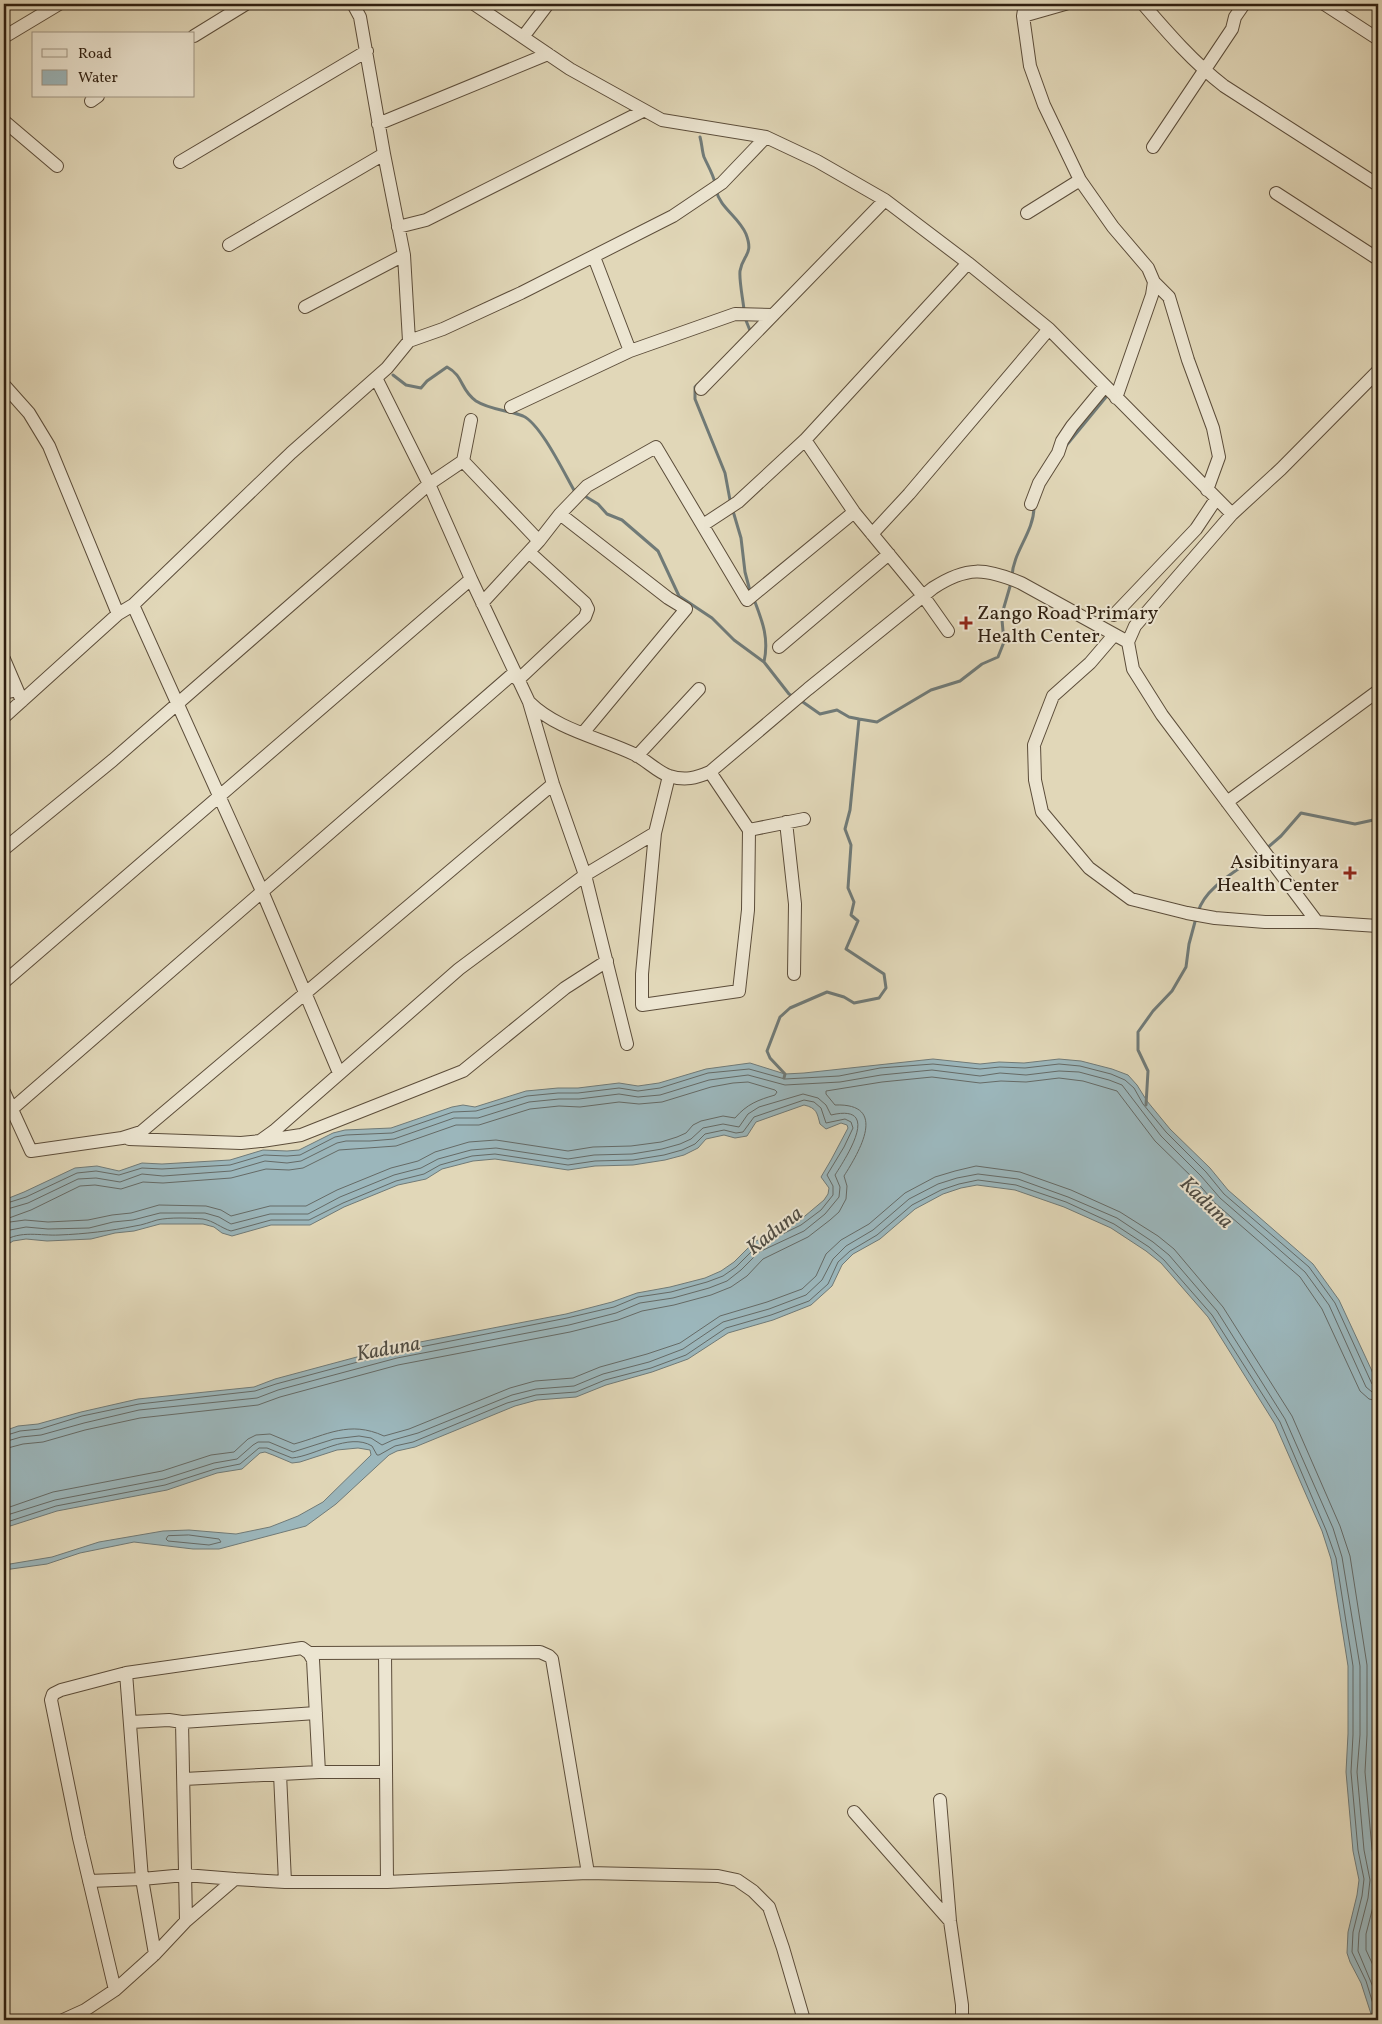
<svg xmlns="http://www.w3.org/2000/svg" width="1382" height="2024" font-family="Vollkorn,serif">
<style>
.water{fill:#9bb6bb;stroke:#707a77}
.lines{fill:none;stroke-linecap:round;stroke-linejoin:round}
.shore{stroke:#656a66;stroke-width:1}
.stream{stroke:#707a77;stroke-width:3}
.minor-casing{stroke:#5c4d3a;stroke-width:14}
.minor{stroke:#ece5d1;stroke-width:12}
.poi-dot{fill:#8f2418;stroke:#ece5d1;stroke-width:2}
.labels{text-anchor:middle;stroke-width:4;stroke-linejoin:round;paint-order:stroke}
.poi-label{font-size:20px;fill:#2f1f10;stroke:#ece5d1;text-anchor:start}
.water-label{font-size:21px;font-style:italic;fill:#4f4c43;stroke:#ece5d1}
</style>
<rect width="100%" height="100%" fill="#e1d7b8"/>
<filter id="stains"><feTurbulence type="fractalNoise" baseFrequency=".004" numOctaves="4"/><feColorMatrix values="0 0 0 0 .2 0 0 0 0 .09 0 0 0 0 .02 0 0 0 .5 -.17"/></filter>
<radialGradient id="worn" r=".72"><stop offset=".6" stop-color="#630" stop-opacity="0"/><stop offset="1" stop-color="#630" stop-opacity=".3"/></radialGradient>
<path class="water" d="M933,1059L980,1064L999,1062L1024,1063L1059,1059L1081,1061L1112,1069L1128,1075L1137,1085L1147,1101L1170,1129L1210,1168L1228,1190L1313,1264L1339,1300L1372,1371L1378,1389V2020H1373L1361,1983L1350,1962L1347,1953L1348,1932L1357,1895L1359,1880L1353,1851L1346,1772L1348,1734V1666L1331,1559L1322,1531L1275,1424L1208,1317L1161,1263L1146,1251L1111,1228L1064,1207L1015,1190L977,1185L961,1188L943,1194L915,1209L880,1239L853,1254L842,1265L832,1286L811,1305L773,1320L728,1333L688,1359L652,1372L606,1385L576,1397L537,1400L515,1406L415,1447L397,1451L389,1455L336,1504L306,1526L219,1549H193L134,1542L80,1553L47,1564L4,1570V1565L52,1557L99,1542L163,1531L189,1530L236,1534L270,1527L298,1516L323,1502L371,1455L370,1450L358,1448L337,1450L300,1462L292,1463L273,1455L265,1452L260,1453L242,1469L217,1473L167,1490L57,1511L4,1528V1431L18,1426L38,1424L81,1412L138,1399L254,1387L275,1379L394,1347L566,1314L612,1302L637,1293L670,1287L705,1278L721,1271L734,1262L754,1242L799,1221L824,1200L828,1194L829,1188L821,1177L831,1160L848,1128L847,1125L841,1123L826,1129L820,1124C817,1113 817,1108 804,1105L756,1122L747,1136L735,1138L724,1135L706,1139L698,1148L684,1155L665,1160L633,1165L595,1166L568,1170L495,1159L473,1161L442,1169L426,1179L398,1185L344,1207L310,1225H271L232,1236L222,1233L214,1227L203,1224H160L134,1231L115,1233L91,1239L47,1241L26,1239L13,1241L4,1247V1200L24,1192L75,1168L97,1166L119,1171L142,1163L162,1164L230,1160L263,1150L287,1151L299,1150L333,1133L345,1130L391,1128L452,1107L463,1105L475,1107L526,1091L558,1088H578L619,1083L638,1086L659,1083L706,1069L750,1063L785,1074L804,1073Z"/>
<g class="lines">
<path class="shore" d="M4,1204L26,1197L77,1173L96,1171L119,1175L142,1168L162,1169L230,1165L264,1155L287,1156L300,1155L335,1137L346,1135L392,1133L453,1112L476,1111L527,1096L558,1093H578L619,1088L638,1091L660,1088L708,1073L749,1069L785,1079L839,1076L880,1068L933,1064L980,1069L1000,1067L1025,1068L1059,1064L1080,1066L1111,1074L1125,1080L1134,1088L1143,1104L1166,1132L1206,1172L1224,1194L1309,1267L1335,1303L1372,1384L1378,1387
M4,1210L28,1203L78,1179L96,1178L120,1182L142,1174L163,1176L231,1171L265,1161L287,1163L301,1161L337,1143L346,1141H370L394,1139L454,1118H478L529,1102L559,1099H579L619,1094L638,1097L660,1095L709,1080L748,1075L785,1085L840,1082L881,1075L932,1070L980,1076L1000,1073L1026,1075L1059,1071L1079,1072L1109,1080L1122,1085L1161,1136L1201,1176L1220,1198L1305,1272L1329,1305L1366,1387L1372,1392L1378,1393
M4,1218H9L31,1210L80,1186L95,1185L121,1189L143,1182L163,1183L231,1178L266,1169L289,1170L303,1168L339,1150L396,1146L456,1125H479L530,1109L559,1106L580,1107L619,1102L639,1104L662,1102L711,1087L733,1083L748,1082L775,1090L777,1092L775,1095C758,1100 747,1104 735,1118L723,1116L701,1121L693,1125L686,1133L677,1137L661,1142L631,1146L593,1147L568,1151L496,1140L469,1142L435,1152L418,1161L391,1168L337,1190L306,1206H270L231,1216L221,1210L206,1206L159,1205L131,1213L112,1215L88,1220L48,1222L25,1220L10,1222L4,1224
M4,1233L10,1230L26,1227L48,1229L89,1228L113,1222L133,1220L160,1213H205L219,1217L231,1224L270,1214H308L340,1197L394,1175L421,1168L438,1159L471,1150L496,1148L568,1159L594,1155L632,1154L662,1149L680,1144L691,1139L703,1128L723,1124L739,1127L748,1114L759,1107L803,1094L818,1098L826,1105L831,1115C882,1103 847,1156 835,1175L840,1187L839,1197L825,1214L804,1231L759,1252L741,1270L727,1281L709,1288L673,1298L640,1303L616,1313L569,1325L397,1358L278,1390L257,1398L139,1410L84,1423L41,1435L21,1437L4,1442
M4,1241C20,1230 41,1236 59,1235C85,1234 110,1231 135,1226C143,1225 150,1222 157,1220C170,1217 190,1218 203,1219C214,1221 221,1228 231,1231L271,1220H309L343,1203L396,1181L424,1174L440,1165L472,1156L495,1154L568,1165L595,1161L633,1160L664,1155L682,1150L695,1144L705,1134L724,1130L736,1133L743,1132L754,1117L804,1100L814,1102L821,1108L826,1123L845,1119L851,1122L853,1128L844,1147L827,1175L833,1186V1195L821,1210L801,1225L756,1247L736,1267L723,1276L707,1282L671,1292L638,1297L614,1307L567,1318L395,1352L276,1384L255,1391L139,1404L82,1416L40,1429L20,1431L4,1436
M4,1449L23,1444L43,1442L85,1430L140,1418L258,1405L280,1397L398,1365L570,1332L618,1320L642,1311L674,1305L711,1295L731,1287L747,1276L763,1259L808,1237L830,1220L839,1212L846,1199L847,1186L844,1176C859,1152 889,1103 835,1105L826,1094V1091L882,1082L932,1077L980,1083L1001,1081L1026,1082L1059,1078L1083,1081L1117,1091L1155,1141L1196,1181L1215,1203L1300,1277L1322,1309L1360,1391L1369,1399L1378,1401
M4,1509L53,1492L162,1471L211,1455L234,1452L248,1439L256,1435L270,1434L294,1444C327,1435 349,1420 384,1436L409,1429L510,1388L535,1381L573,1378L600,1367L647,1354L680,1343L720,1316L767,1302L802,1289L816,1276L826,1254L841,1240L869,1224L905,1193L935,1177L955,1171L976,1166L1020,1172L1071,1190L1120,1212L1158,1236L1174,1249L1223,1307L1292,1416L1340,1526L1350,1556L1367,1665V1735L1365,1772L1372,1849L1377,1881L1375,1899L1366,1934V1950L1378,1976
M4,1516L55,1500L164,1479L214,1463L237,1459L253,1445L258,1442H269L293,1452L334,1439L359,1436L371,1438L382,1445L393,1440L418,1433L512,1395L536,1389L574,1386L603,1374L649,1362L683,1349L723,1322L769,1309L806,1295L822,1280L833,1259L846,1246L873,1230L909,1199L938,1184L957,1178L978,1174L1018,1179L1068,1197L1117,1218L1153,1242L1169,1255L1217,1311L1285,1419L1333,1528L1342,1557L1360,1666V1735L1357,1772L1364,1850L1370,1880L1368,1898L1359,1933L1358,1951L1378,1999
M4,1523L56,1506L165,1485L215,1469L240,1464L259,1448H267L292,1458C315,1456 349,1432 372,1446L377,1455H379L395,1446L413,1442L507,1403L536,1395L576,1392L605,1380L651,1368L686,1355L726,1328L771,1315L809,1301L828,1284L838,1262L850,1251L877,1235L912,1205L941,1190L959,1184L978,1180L1016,1185L1066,1202L1114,1224L1149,1247L1164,1260L1212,1315L1280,1422L1326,1530L1336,1558L1353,1666V1735L1351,1772L1358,1850L1364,1879L1362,1896L1353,1932L1352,1952L1366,1981L1378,2020
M189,1535L219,1539L221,1542L209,1545L168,1541L166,1539L168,1536Z"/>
<path class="stream" d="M700,137C702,144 702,151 704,157C708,166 713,174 715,183
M716,190C720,208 739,217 746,234C754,255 743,254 740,271C739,281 743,299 744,310
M745,318L751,333
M393,375L406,385L421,388L427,381L447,367C464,376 460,390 476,401C490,410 508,410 523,416C541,424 565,475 575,492
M697,385L695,387V399L725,473L730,500
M1065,447L1106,397
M583,495L598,504L607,514L622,520L658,551L679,596L712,618L734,640L764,662L789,694L794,697
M733,511L741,538L745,572L750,591
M1012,576C1013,552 1034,532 1034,507
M755,602C763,623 769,639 764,662
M859,719L877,722L931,690L960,681L982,664L998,657L1004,642L1002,620L1004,607L1011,583
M1266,849L1281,836L1301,813L1355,824L1378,819
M1198,912C1205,886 1241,869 1261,853
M784,1078L785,1074L770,1058L767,1051L780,1017L790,1008L827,992L844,997L854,1003L879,998L886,988L884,974L846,949L858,921L851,915L854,902L848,888L851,845L845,829L850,810L859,719L849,717L837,710L820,714L800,700
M1146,1105L1148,1071L1138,1050V1032L1153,1011L1172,991L1186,967L1189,944L1196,918"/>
<g class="minor-casing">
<path id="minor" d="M353,4L360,17L384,154L404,255L409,341
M474,4L570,69L662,120L766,137L817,161L885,200L968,263L1049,329L1232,514
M1025,4L1023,16L1030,66L1044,105L1080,180L1113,227L1148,268L1154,282L1152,295L1116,398
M1143,4C1168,33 1193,62 1224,86L1378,185
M1324,4L1378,39
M1023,16L1065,4
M194,36L246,4
M4,37L59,4
M523,37L548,4
M91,101L98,96
M4,121L57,166
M378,124L548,54
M1153,147L1232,29L1235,17L1244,4
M180,162L367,51
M1276,193L1378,259
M1027,213L1080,180
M398,227L426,220L643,111
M229,245L384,154
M594,257L630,351
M1154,282L1169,297L1188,360L1213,428L1219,457L1207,490
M305,307L404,255
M376,378L429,484L471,579
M4,385L29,413L49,446L118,614
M701,389L885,200
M511,407L630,351L735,314L773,315
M805,440L854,512L924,597L948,631
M463,461L539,541
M1031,504L1039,483L1058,453L1062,441L1072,426L1105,386
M560,514L668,598L686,609L583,733
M703,525L738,502L805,440L968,263
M872,534L909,494L1049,329
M482,603L539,541L560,514L587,486L656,447L747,600L854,512
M133,605L262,891L339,1073
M1114,615L1196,529L1216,499
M1114,635L1090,663L1053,696L1034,745L1035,780L1042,812L1089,868L1131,899L1187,913L1215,918L1265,922H1317L1378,926
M779,647L889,554
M4,659L22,701
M518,680L585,617L588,609L585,603L530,553
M4,693L17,690
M529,702L553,784L585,875L627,1044
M4,717L118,614L133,605L291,453L387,368L409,341L443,329L521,293L673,216L722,183L766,137
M637,756L699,689
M669,776L655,833L642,974V1005L739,991L748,910L749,830L710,772
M1227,802L1378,691
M786,822L795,904L794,974
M749,830L804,819
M4,849L113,760L429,484L463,461L471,420
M1317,922L1162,715L1133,669L1128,642L1135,626L1232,514L1281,469L1378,371
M4,982L471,579L529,702C557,730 601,738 636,755C647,761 658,772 669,776C685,781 696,778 710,772L808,689L933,588C967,566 985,568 1021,583L1128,642
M4,1092L31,1151L122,1138L141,1132L553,784
M12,1109L515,672
M129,1139L241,1143L260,1141L274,1131L459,969L585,875L655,833
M262,1141L301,1135L463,1071L565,988L607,961
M309,1653L540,1652L549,1656L552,1659L588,1873
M385,1653L387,1882
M126,1673L142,1879L155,1954
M131,1722L169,1720L182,1722L316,1713
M182,1722L186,1921
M280,1774L285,1882
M184,1779L319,1772H386
M940,1800L950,1921L962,2005V2020
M854,1812L950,1921
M89,1881L142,1879L185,1875L235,1879
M115,1990L79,1838L51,1700L53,1694L61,1690L126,1673L302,1648L309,1653L313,1660L319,1772
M63,2020L85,2010L115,1990L155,1954L186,1921L235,1879L285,1882H387L588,1873L718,1876L737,1880L753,1891L769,1907L783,1948L804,2020"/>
</g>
<use href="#minor" class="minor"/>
</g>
<g class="poi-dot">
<path d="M963.5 615.5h5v5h5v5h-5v5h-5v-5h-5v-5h5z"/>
<path d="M1347.5 865.5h5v5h5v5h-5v5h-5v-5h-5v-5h5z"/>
</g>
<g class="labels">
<g class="poi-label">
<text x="977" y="619">Zango Road Primary<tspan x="977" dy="23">Health Center</tspan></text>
<text x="1339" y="868" text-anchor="end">Asibitinyara<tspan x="1339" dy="23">Health Center</tspan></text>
</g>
<g class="water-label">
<text transform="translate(1207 1202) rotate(44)" y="7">Kaduna</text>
<text transform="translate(774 1230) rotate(-38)" y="7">Kaduna</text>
<text transform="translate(388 1348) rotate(-10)" y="7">Kaduna</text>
</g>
</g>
<rect width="1382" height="2024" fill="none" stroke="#e1d7b8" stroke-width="20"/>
<rect x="5" y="5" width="1372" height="2014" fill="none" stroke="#2f1f10" stroke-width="2.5"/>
<rect x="10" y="10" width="1362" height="2004" fill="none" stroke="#2f1f10"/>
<rect x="32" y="32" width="162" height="65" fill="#ece5d1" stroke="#a09684"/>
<rect x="42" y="49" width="25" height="8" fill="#ece5d1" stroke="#a09684"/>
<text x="78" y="58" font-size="15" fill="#2f1f10">Road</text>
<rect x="42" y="70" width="25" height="15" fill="#9bb6bb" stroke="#a09684"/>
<text x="78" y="82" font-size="15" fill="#2f1f10">Water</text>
<rect width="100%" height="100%" filter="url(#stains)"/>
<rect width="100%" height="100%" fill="url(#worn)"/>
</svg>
